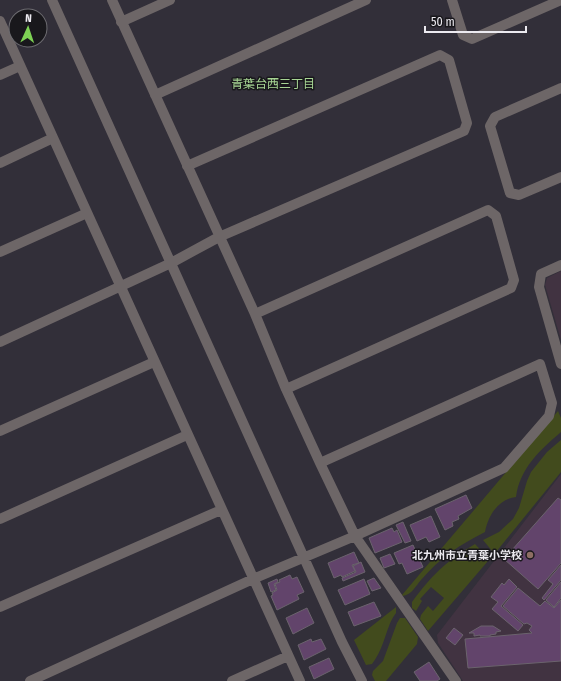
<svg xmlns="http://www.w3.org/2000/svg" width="561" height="681" font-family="'Fira Sans Condensed','Noto Sans JP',sans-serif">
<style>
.commercial{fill:#413341}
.green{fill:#424b1d}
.building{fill:#62446b;stroke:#6b636d}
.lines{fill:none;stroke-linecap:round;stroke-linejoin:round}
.street{stroke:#6d6667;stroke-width:10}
.education-dot{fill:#8d6e63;stroke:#19181c;stroke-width:1.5}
.labels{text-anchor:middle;stroke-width:3;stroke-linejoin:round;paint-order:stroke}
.poi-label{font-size:11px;font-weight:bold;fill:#eceaf0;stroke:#19181c;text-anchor:end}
.neighbourhood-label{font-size:12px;fill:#a7d594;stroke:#19181c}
</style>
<rect width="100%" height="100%" fill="#322f39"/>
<path class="commercial" d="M561,271V340L545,285L547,278Z
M561,474V681H463L438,643L437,635Z"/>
<path class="green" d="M558,411L561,418V432C540,450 520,468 516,497C498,499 488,516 485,532C459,545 440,558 421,580C415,587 412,594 403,596L402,595Z
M561,440V472L496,552H493L483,540L499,532L513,519L519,508L527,481L531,472L547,452Z
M475,544L488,558V561L428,631L420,619L421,615L428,606L433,611L444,598L431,587L420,599L422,601L416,611L412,608V602C432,575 446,561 475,544Z
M396,607V613C389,622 387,633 383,643C380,651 377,657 372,664L366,665L354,640Z
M400,618H405L418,637L417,644L386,681H375L372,675L373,671L383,661L397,623Z"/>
<path class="building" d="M466,495L472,508L458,516L459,519L452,522L453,526L445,530L435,509Z
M558,498L561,500V563L538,589L504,559Z
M431,516L440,537L429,542L426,537L417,541L410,525Z
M403,522L411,541L405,543L396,525Z
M392,528L394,532L397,530L402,542L375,553L369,538Z
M413,545L423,567L407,574L402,563L399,564L394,553Z
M354,552L359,563L352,565L355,571L342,577L341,575L334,578L328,563Z
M390,554L395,564L384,568L380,558Z
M361,562L365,572L343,581L342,578L356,572L353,566Z
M561,565V580L544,600L542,598L553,584L548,580Z
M290,575L292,579L297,577L304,592L297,595L299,599L277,610L271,596L273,595L272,593L277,590L275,584L280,582L279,580Z
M374,578L381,588L372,591L367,581Z
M277,579L278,582L274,584L276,590L271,592L268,583Z
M364,579L370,594L345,605L338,590Z
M509,579L517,587L501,606L523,625L518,631L492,609L498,602L491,597L502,583L504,585Z
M561,582V598L554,607L546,600Z
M518,588L540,606L545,601L554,608L561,600V661L468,668L465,639L532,633L529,630L532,626L527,623L524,624L503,606Z
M374,602L381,616L354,626L348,612Z
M307,608L314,623L293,634L286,618Z
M481,626H493L501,631L496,632V634L490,635V636H480V635L474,636V633H469Z
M454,628L463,635L455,645L446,638Z
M311,639L312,642L321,639L326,649L304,660L298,645Z
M329,658L334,669L314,679L309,667Z
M429,662L440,679L437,681H420L414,672Z"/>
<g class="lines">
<path class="street" d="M52,0L342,642L362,681
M112,0L255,314L286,389L320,463L355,536L456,681
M452,0L463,35L472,39L561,0
M0,21L300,681
M121,22L170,0
M0,75L20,66
M561,88L495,117L490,126L510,193L519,195L561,177
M155,95L366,0
M0,163L53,138
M0,252L87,213
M561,265L541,274L539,287L561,364
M255,314L488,210L496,216L514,280L511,288L286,389
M0,342L171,263L219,237L464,131L467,123L449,60L440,55L187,166
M0,431L154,362
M0,519L187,435
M0,607L221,510
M30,681L253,579L355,536L504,468L549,416L552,403L540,364L320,463
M232,681L288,656"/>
</g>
<circle class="education-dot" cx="530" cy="555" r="4"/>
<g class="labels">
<g class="poi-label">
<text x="522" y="559">北九州市立青葉小学校</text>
</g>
<g class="neighbourhood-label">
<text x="273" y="88">青葉台西三丁目</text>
</g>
</g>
<g transform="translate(28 28) rotate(3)"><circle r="19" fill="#19181c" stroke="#6d6c71"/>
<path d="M0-3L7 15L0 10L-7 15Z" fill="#7dd154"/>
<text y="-6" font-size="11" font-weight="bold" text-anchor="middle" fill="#eceaf0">N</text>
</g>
<path d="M425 26v6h101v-6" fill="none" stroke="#eceaf0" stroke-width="2"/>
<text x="431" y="26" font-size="12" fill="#eceaf0" stroke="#19181c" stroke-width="3" paint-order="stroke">50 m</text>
</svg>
